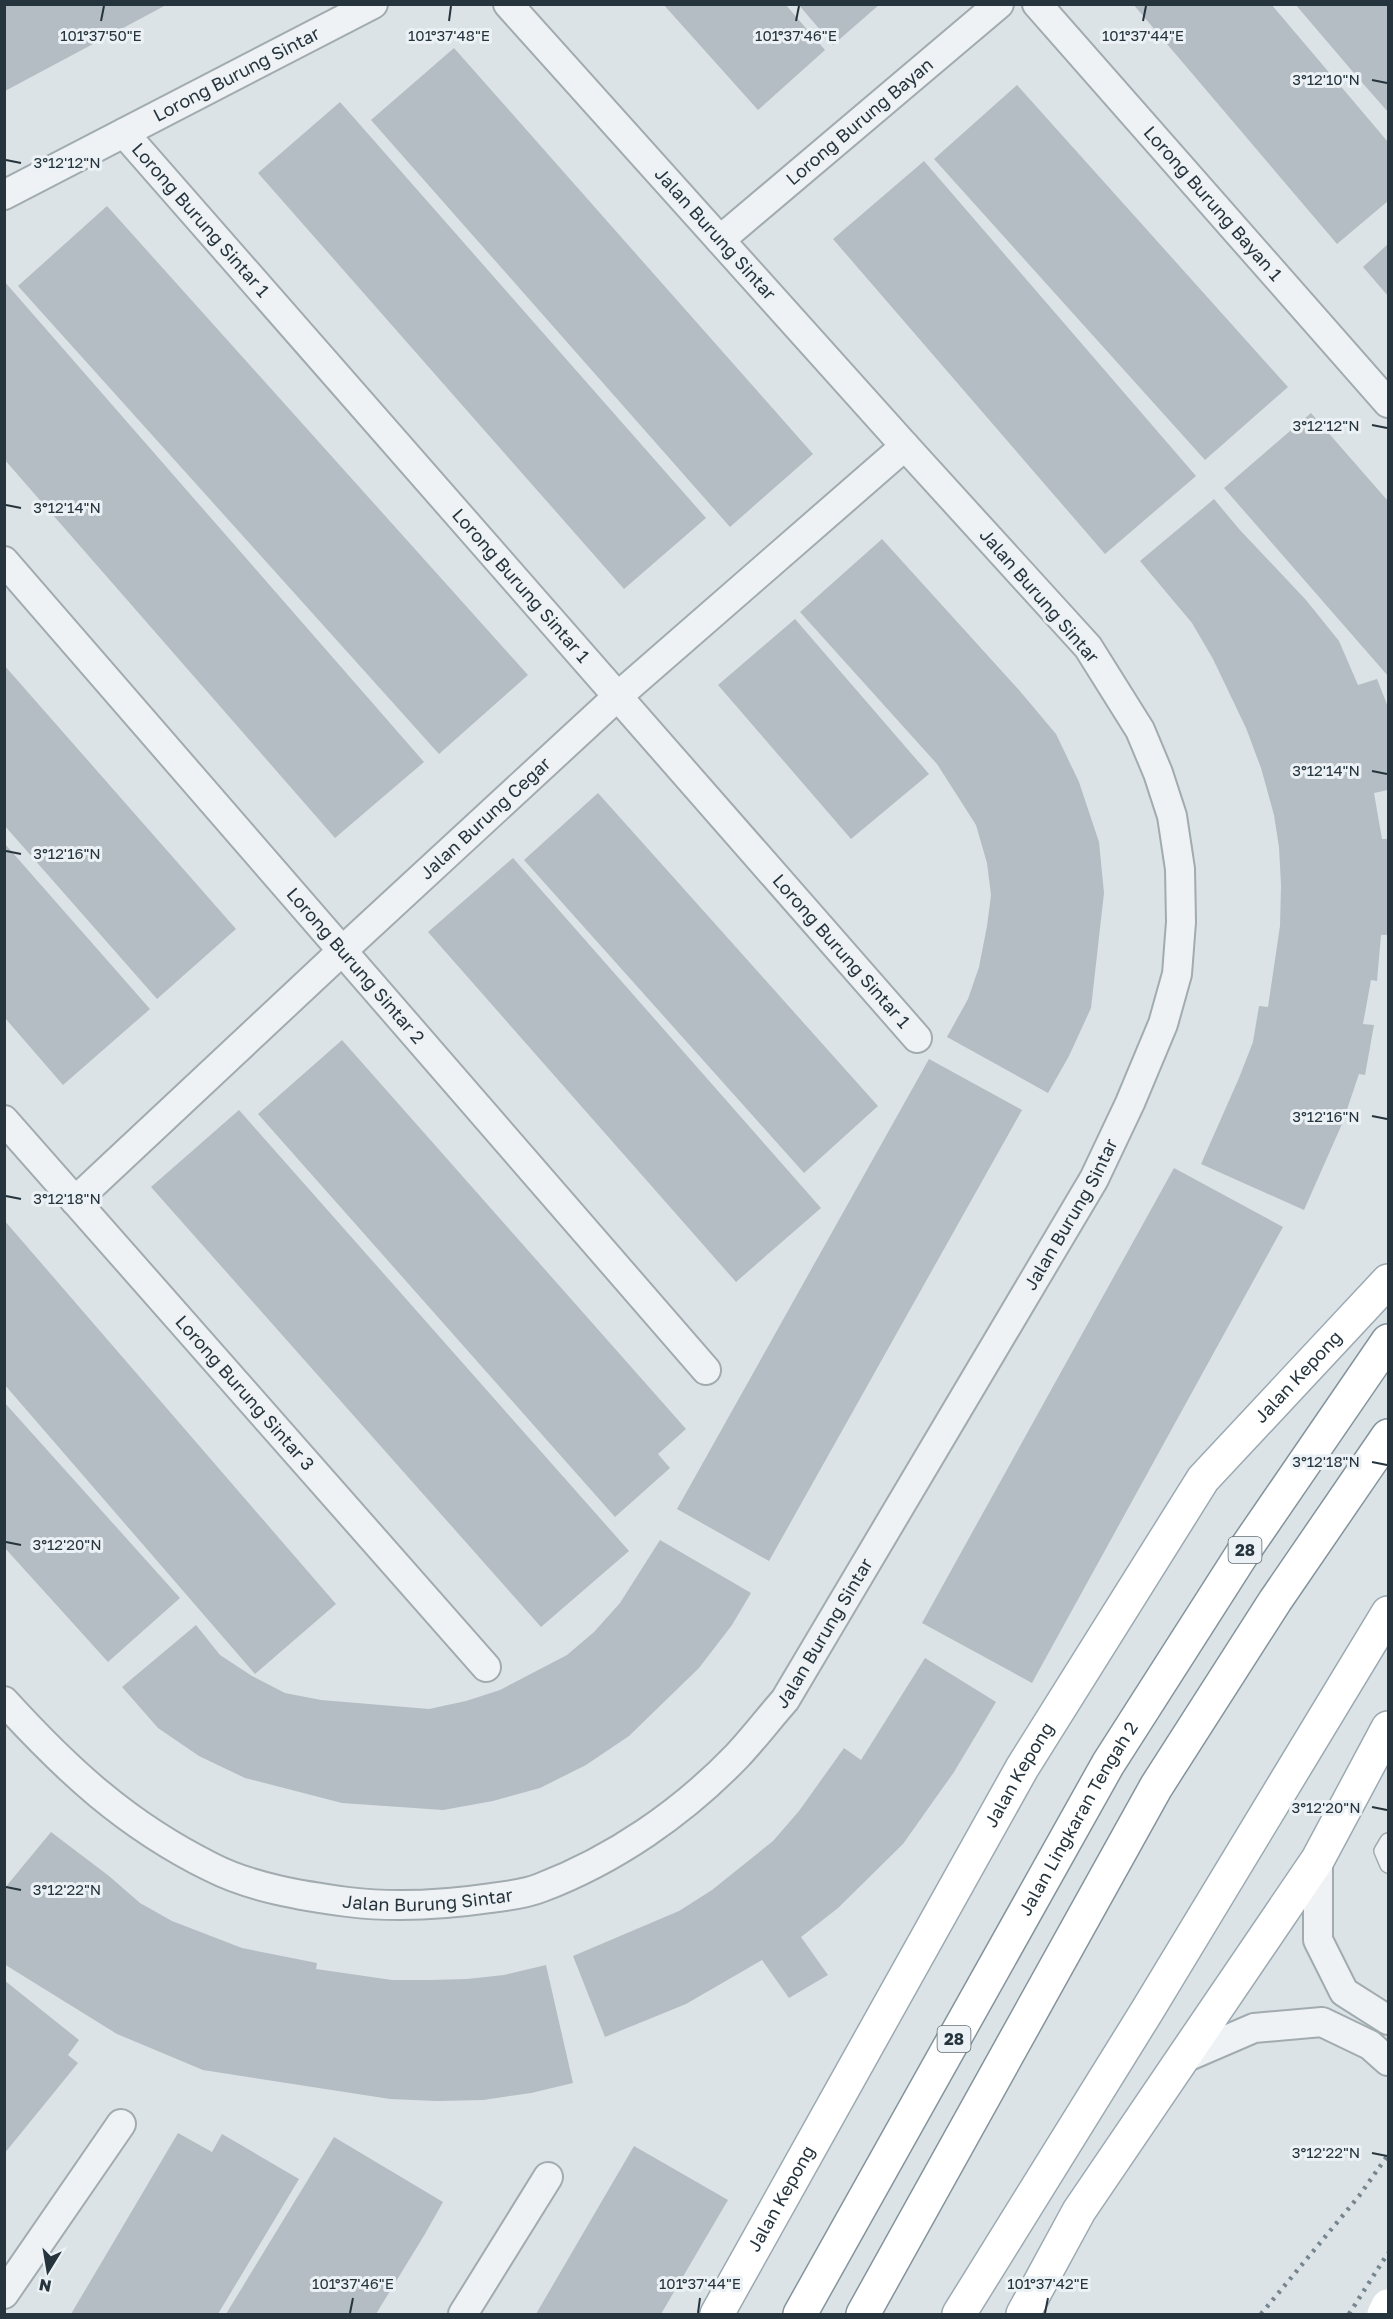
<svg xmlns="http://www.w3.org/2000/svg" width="1393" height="2319" font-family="'Golos Text',sans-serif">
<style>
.building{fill:#b3bdc3}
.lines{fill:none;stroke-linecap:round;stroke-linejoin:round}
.lane-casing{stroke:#a1abb0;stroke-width:18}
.street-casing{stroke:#a1abb0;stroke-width:32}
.primary-casing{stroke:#9baab2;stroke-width:36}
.highway-casing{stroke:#83949d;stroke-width:36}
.lane{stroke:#eef2f5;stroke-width:15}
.street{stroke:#eef2f5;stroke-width:28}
.secondary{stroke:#fff;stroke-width:33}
.primary{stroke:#fff;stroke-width:33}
.highway{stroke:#fff;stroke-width:33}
.rail{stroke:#758690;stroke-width:4.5;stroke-dasharray:3 6;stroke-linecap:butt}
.ticks{fill:none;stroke:#25343d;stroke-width:2}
.labels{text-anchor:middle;stroke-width:6;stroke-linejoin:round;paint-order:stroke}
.shield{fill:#ebf1f4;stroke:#606d74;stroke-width:1.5}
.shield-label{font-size:16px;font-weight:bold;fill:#25343d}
.street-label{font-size:18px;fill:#25343d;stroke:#ebf1f4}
.ticks-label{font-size:15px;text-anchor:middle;fill:#25343d;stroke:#ebf1f4;stroke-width:6;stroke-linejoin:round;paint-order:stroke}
</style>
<rect width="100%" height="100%" fill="#dce3e6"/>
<path class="building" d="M5,4H168L5,91Z
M663,4H785L825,50L758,110Z
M798,4H880L833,45Z
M1133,4H1271L1388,142V201L1337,244Z
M1295,4H1388V112L1359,79Z
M454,48L813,454L730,527L371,120Z
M1017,85L1288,387L1205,460L934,159Z
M340,102L706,518L624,589L258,173Z
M924,161L1196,476L1105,554L833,239Z
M107,206L528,675L439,754L18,286Z
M1388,244V296L1363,267Z
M4,281L424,762L335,838L4,459Z
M1311,413L1388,501V676L1224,488Z
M1214,499L1239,529L1306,600L1339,641L1358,685L1377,679L1388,707V790L1374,793L1382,839H1388V935H1381L1377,981L1371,980L1363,1024L1374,1025L1365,1075L1359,1074L1342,1124L1304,1210L1201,1164L1239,1078L1253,1042L1259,1006L1268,1007L1280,926L1281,885L1279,847L1274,815L1261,768L1246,728L1213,659L1192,623L1140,561Z
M882,539L1019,690L1056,734L1079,782L1099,842L1104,893L1091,1008L1069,1056L1048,1093L947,1037L968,999L979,967L987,926L991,895L987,863L976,825L937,764L800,612Z
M795,619L929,774L851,839L718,685Z
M4,665L236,929L157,999L4,825Z
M598,793L878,1106L804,1173L524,860Z
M5,844L150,1009L63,1085L5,1018Z
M513,858L821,1208L736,1282L428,932Z
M342,1040L686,1429L658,1454L670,1468L615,1517L258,1114Z
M929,1059L1022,1110L769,1561L677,1509Z
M239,1110L629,1551L541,1627L151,1187Z
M1174,1168L1283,1227L1032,1683L922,1623Z
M4,1220L336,1604L255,1674L4,1384Z
M4,1402L180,1598L108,1662L4,1547Z
M660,1540L751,1593L732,1625L699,1668L629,1736L586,1765L540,1788L493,1801L443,1810L342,1803L245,1778L199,1756L158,1728L122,1687L196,1625L220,1655L252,1676L285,1693L321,1700L429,1709L466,1701L500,1690L567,1655L594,1632L620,1603Z
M925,1658L996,1702L954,1772L903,1844L838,1908L801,1937L828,1975L789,1998L762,1960L686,2004L605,2037L573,1956L679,1911L712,1890L773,1841L799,1811L844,1748L861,1760Z
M51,1832L109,1876L140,1903L172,1921L242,1948L317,1963L316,1969L392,1980H431L467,1979L504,1975L546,1965L573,2083L531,2093L483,2100L437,2101L390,2099L203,2070L117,2034L4,1964V1889Z
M4,1980L79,2040L68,2055L78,2063L4,2154Z
M178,2133L212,2152L222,2134L299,2179L218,2314H71Z
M334,2137L443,2202L425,2234L376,2314H226Z
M634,2146L728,2200L661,2314H536Z"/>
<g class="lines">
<g class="lane-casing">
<path id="lane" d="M1388,1841L1382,1851L1388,1865"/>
</g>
<g class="street-casing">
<g id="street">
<path id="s1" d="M1037,4L1388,403"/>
<path id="s2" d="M124,133L917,1038"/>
<path id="s3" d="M4,195L373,4"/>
<path id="s4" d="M720,240L999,4"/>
<path id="s5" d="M4,561L706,1370"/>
<path id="s6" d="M4,1120L486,1667"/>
<path id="s7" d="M75,1201L342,951L617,697L905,446"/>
<path id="s8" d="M4,1701C67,1770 126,1825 211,1867C252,1888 303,1896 348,1902C397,1908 443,1905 491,1898C507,1896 525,1894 540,1888C614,1860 682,1813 737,1756C754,1738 769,1718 785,1700L1094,1179L1130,1103L1163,1024L1177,974L1181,922L1180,869L1172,816L1158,773L1140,730L1088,647L905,446L508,4"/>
<path d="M1318,1859V1940L1344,1992L1388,2020"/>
<path d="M1182,2059L1254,2028L1322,2022L1370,2045L1388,2061"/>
<path d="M4,2294L121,2124"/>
<path d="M463,2314L548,2177"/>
</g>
</g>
<g class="primary-casing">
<g id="primary">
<path id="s9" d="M717,2314L1022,1768L1203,1479L1388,1281"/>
<path d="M959,2314L1147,2011L1388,1613"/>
<path d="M1023,2314L1079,2211L1318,1859L1388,1728"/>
</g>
</g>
<g class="highway-casing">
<g id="highway">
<path id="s10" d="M800,2314L1108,1764L1244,1551L1388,1341"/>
<path d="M863,2314L1156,1787L1275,1601L1388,1436"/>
</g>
</g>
<use href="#lane" class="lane"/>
<use href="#street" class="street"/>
<path class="secondary" d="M1384,2314L1388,2306"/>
<use href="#primary" class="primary"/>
<use href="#highway" class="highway"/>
<path class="rail" d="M1261,2314L1359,2196L1388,2155
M1349,2314L1388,2253"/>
</g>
<path class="ticks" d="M101,21L104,6M449,21L451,6M796,21L799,6M1143,21L1146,6M1372,80L1387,83M6,160L21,163M1372,425L1387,428M6,505L21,508M1372,771L1387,774M6,851L21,854M1372,1116L1387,1119M6,1196L21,1199M1372,1462L1387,1465M6,1542L21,1545M1372,1807L1387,1810M6,1887L21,1890M1372,2153L1387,2156M350,2313L353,2298M698,2313L700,2298M1045,2313L1048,2298"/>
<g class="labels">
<g class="shield">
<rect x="1228.5" y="1537" width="33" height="26" rx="4.5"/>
<rect x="937.5" y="2026" width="33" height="26" rx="4.5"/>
</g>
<g class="shield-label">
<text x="1245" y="1556">28</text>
<text x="954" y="2045">28</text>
</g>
<g class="street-label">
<text dy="6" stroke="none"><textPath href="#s3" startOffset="262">Lorong Burung Sintar</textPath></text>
<text dy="6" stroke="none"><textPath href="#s4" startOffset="183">Lorong Burung Bayan</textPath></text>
<text dy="6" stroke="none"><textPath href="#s1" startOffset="266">Lorong Burung Bayan 1</textPath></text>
<text dy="6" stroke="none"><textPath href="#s2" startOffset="116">Lorong Burung Sintar 1</textPath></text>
<text transform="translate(715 234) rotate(48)" y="6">Jalan Burung Sintar</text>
<text dy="6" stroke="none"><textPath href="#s2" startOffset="602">Lorong Burung Sintar 1</textPath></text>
<text transform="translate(1039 596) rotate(49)" y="6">Jalan Burung Sintar</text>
<text dy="6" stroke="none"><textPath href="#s7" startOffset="561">Jalan Burung Cegar</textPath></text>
<text dy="6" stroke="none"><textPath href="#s2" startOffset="1088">Lorong Burung Sintar 1</textPath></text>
<text dy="6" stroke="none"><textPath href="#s5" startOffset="536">Lorong Burung Sintar 2</textPath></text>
<text dy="6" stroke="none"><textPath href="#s8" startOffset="1479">Jalan Burung Sintar</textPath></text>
<text dy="6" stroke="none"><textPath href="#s9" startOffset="1106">Jalan Kepong</textPath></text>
<text dy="6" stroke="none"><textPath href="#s6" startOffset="364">Lorong Burung Sintar 3</textPath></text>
<text dy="6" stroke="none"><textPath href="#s8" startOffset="993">Jalan Burung Sintar</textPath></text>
<text dy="6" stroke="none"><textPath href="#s9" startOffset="618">Jalan Kepong</textPath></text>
<text dy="6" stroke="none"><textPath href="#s10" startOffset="568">Jalan Lingkaran Tengah 2</textPath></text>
<text dy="6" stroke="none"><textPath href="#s8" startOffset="489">Jalan Burung Sintar</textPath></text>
<text dy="6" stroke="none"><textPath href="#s9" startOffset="132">Jalan Kepong</textPath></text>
</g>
</g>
<g class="ticks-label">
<text x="101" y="41">101°37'50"E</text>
<text x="449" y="41">101°37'48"E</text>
<text x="796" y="41">101°37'46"E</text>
<text x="1143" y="41">101°37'44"E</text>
<text x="1326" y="85">3°12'10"N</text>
<text x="67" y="168">3°12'12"N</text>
<text x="1326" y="431">3°12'12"N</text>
<text x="67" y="513">3°12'14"N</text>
<text x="1326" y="776">3°12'14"N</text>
<text x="67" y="859">3°12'16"N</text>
<text x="1326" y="1122">3°12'16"N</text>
<text x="67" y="1204">3°12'18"N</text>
<text x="1326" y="1467">3°12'18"N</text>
<text x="67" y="1550">3°12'20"N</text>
<text x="1326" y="1813">3°12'20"N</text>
<text x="67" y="1895">3°12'22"N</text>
<text x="1326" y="2158">3°12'22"N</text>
<text x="353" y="2289">101°37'46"E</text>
<text x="700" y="2289">101°37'44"E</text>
<text x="1048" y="2289">101°37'42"E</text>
</g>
<rect width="1393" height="2319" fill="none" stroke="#25343d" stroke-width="12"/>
<g transform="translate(48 2271) rotate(191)" stroke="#ebf1f4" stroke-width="4.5" paint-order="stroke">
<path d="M0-4.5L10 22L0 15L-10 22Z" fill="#25343d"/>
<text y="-9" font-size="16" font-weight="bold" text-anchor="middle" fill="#25343d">N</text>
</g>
</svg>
